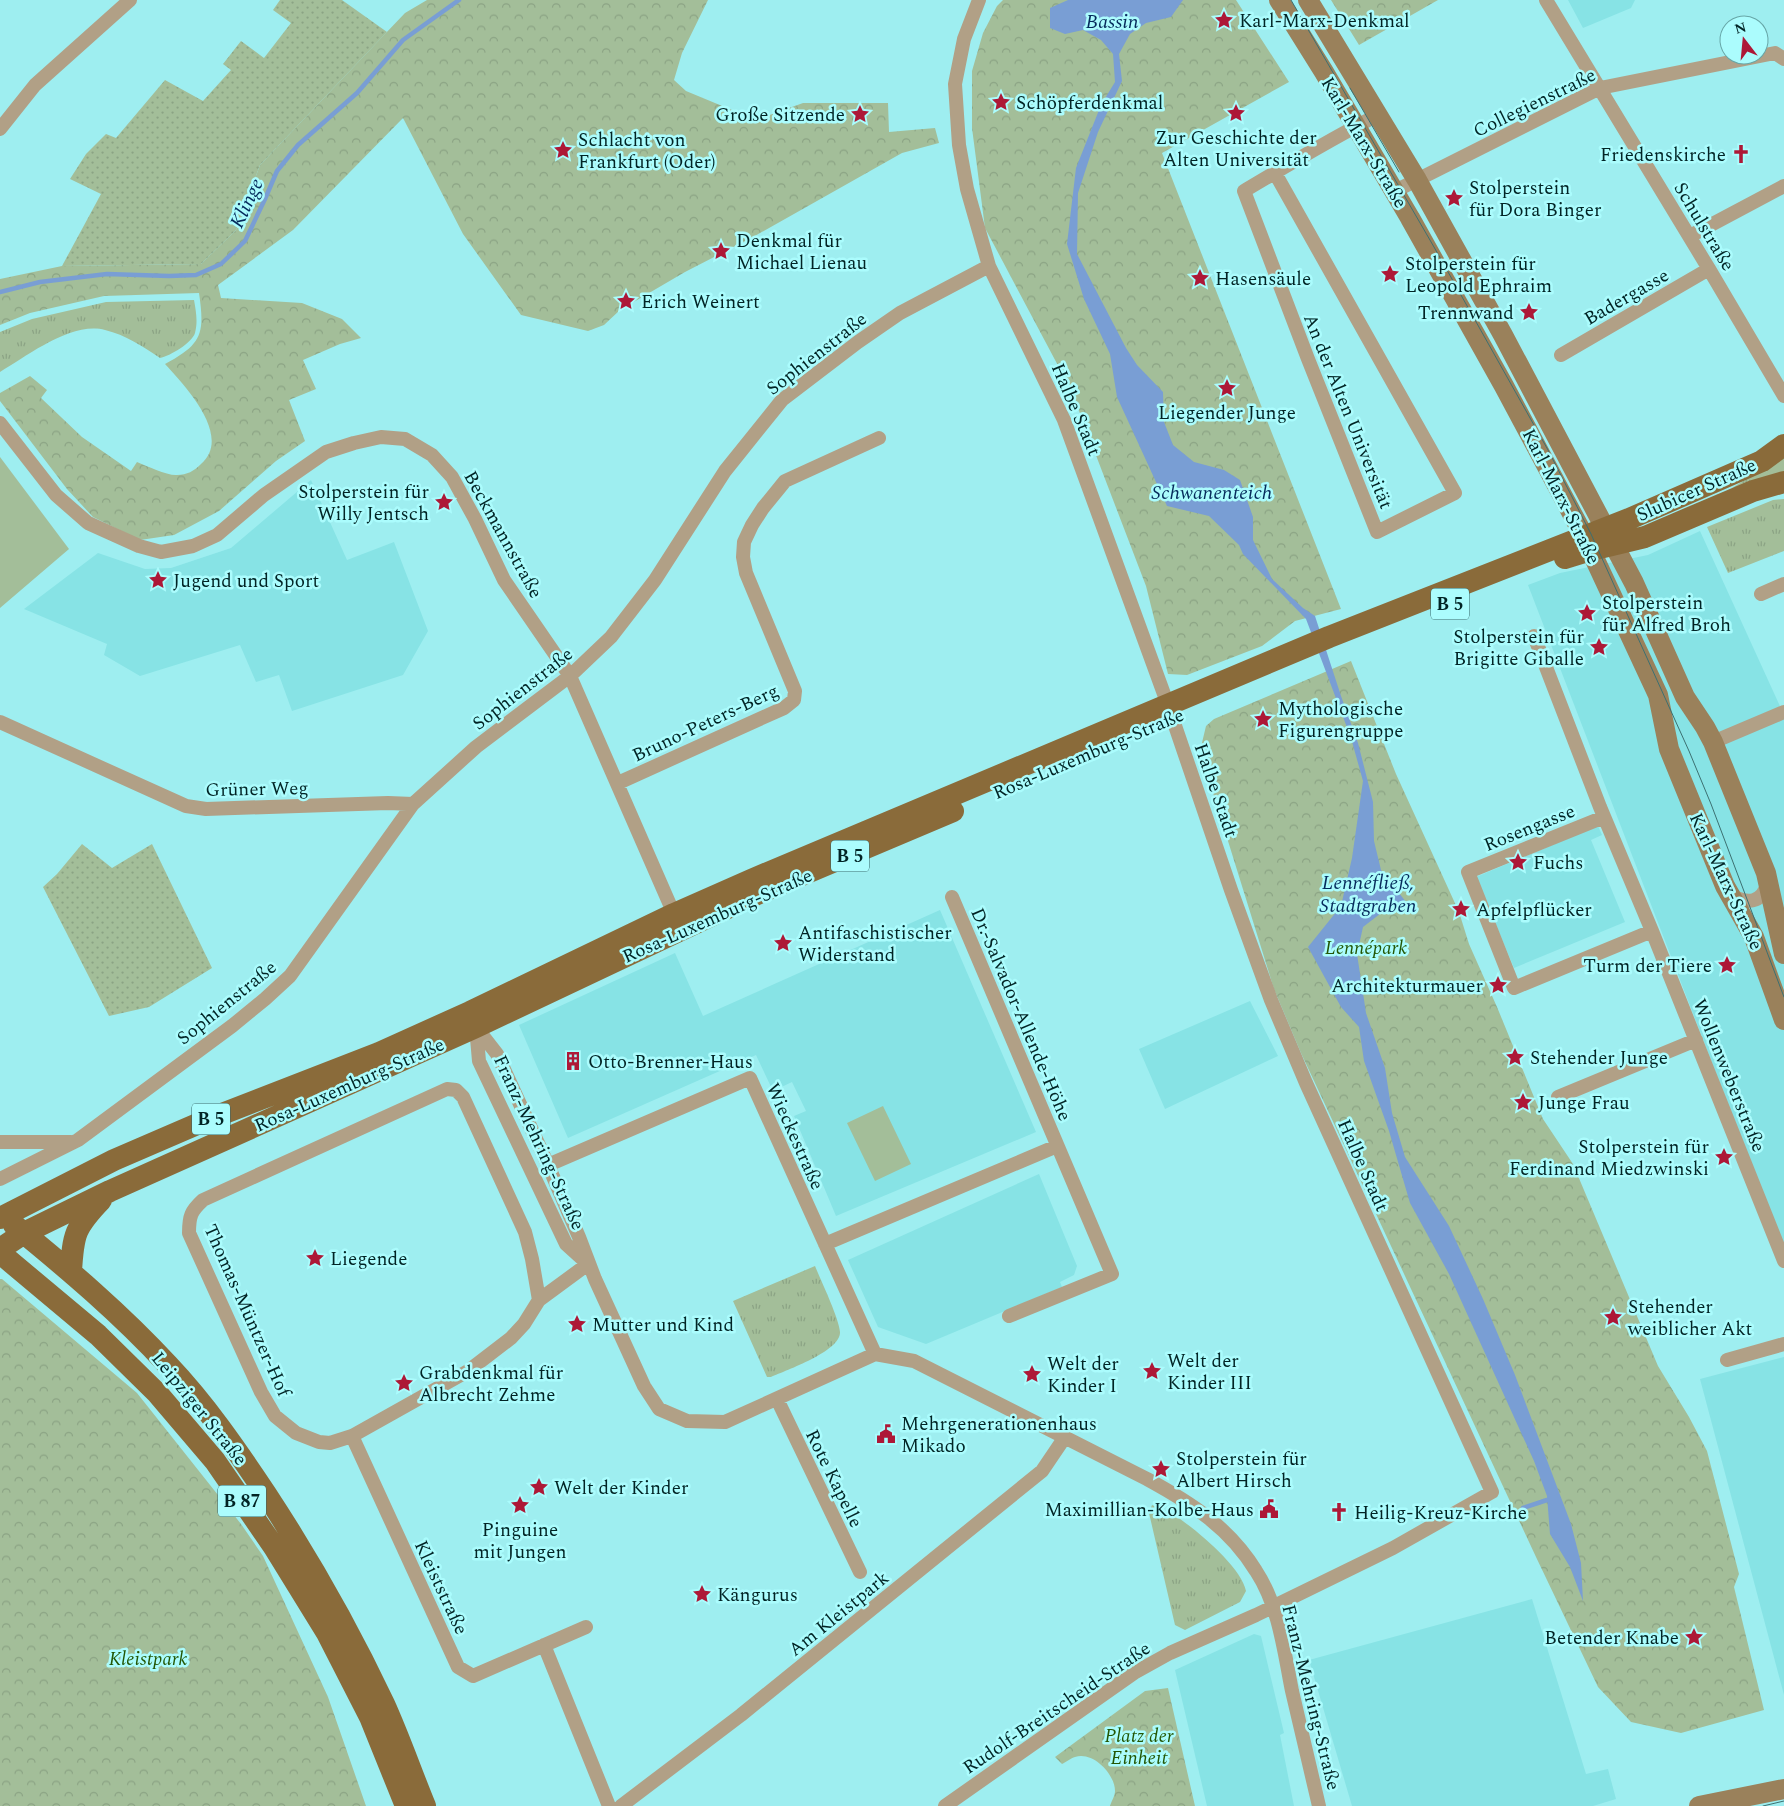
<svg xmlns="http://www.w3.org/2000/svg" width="1784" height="1806" font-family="Spectral,serif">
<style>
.built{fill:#87e3e5}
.grass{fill:url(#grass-tufts)}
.park{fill:url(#park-crowns)}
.garden{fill:url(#garden-dots)}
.pitch{fill:#a3be99}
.water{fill:#799ed4}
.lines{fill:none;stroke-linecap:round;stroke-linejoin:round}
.stream{stroke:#799ed4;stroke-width:4.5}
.street{stroke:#b1a086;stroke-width:14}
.secondary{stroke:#9a815b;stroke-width:20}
.primary{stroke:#8a6b3a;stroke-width:22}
.tram{stroke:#3c7071;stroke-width:1}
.labels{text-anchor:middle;stroke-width:5;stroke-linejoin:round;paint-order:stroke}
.shield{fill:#abfcfd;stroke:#346566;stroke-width:1}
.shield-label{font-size:18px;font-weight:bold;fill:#012425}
.poi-label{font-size:19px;fill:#012425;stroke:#abfcfd;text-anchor:start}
.street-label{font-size:19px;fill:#012425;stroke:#abfcfd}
.park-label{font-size:19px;font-style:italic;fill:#235604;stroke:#abfcfd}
.water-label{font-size:20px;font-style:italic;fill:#052a5b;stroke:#abfcfd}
</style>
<defs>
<pattern id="grass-tufts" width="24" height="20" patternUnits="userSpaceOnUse" patternTransform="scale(1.25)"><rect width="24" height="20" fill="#a3be99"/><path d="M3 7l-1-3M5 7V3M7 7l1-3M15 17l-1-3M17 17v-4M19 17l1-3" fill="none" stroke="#8ba384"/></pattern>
<pattern id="park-crowns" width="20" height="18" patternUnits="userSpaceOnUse" patternTransform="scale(1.25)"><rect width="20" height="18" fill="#a3be99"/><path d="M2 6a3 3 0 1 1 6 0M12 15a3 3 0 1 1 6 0" fill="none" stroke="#8ba384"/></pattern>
<pattern id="garden-dots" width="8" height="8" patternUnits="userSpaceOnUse" patternTransform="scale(1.25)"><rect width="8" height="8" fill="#a3be99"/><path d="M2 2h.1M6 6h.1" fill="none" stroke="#8ba384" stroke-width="1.8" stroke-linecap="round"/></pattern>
</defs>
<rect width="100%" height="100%" fill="#9eeef0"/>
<path class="built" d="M1568,0H1635L1631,8L1583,28Z
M311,480L347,560L394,542L428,631L403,675L292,711L279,675L256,682L240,645L140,676L104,655L107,644L24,609L98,553L145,569L171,568L231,548Z
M1700,531L1784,715V1250L1528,585L1560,573L1648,555Z
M1598,826L1602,835L1591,840L1625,922L1514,968L1476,877Z
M940,910L1036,1132L836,1216L794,1116L806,1111L792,1082L773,1091L756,1055L568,1138L519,1025L675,953L703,1016Z
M1250,1001L1278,1056L1165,1109L1139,1049Z
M1039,1174L1077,1266L1074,1275L1060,1282L1062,1287L926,1344L878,1327L848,1260Z
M1784,1357V1695L1700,1379Z
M1532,1599L1586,1774L1608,1769L1616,1799L1593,1806H1352L1309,1660Z
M1254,1634L1261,1636L1284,1733L1280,1735L1294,1806H1207L1175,1670Z"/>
<path class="grass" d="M194,300C196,311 198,322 195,333C192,343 170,356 160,358C142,346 126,335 105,330C72,321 27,356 0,372V332L32,319L106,302Z
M1784,456V477L1732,488Z
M1784,499V551L1728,573L1707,527L1773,500Z
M815,1266C821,1281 839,1318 840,1332C841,1351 787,1370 771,1377H767L733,1301Z
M1152,1505C1161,1509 1170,1512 1177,1517C1197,1530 1242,1568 1246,1591L1240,1602L1185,1630L1175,1625L1149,1513Z"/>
<path class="park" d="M427,0H708L682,53L674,80L686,91L756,120L803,103H888L889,132L935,128L939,143L902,153L753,237L685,272L620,310L604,325L588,331L521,315L463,234L403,118L293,230L218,285L221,298L302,303L342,319L361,338L340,344L303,360L316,389L289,400L305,441L276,461L219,511L174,535L140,540L93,517L67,489L0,401V393L30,376L47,390L41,398L82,437L131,471L137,462C147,466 168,476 177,475C187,475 194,471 201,464C233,436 185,386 165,364C202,344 205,334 199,293L104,296L30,313L0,325V279L62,266L201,264L236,230L260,165L405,13Z
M1003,0H1236L1289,82L1162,153L1341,609L1295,621L1262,646L1187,675L1168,674L1146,586L1071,390L985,228L972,128V71L983,33L997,6Z
M1331,0H1438L1359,45Z
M1351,661L1396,774L1459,912L1469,944L1497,1007L1543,1119L1573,1164L1658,1366L1689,1417L1707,1451L1739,1574L1734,1587L1764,1710L1681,1733L1631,1722L1598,1687L1536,1557L1301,1053L1274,989L1200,751L1206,726L1214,719Z
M0,1279H2L137,1393L241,1524L263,1556L328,1697L366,1806H0Z
M1168,1688L1195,1806H1110C1111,1802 1115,1796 1115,1791C1115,1774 1093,1751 1075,1757C1071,1758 1066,1762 1062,1764L1055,1757L1145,1691Z"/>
<path class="garden" d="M280,0H342L387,32L260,165L236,230L201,264L62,266L101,194L70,179L86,154L106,134L116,138L165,80L203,101L231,70L223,64L241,41L264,58L291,23L273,10Z
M82,844L112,868L152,844L212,968L149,1007L109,1016L43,887L57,874Z"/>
<path class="pitch" d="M0,457L69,549L0,608Z
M883,1106L911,1164L875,1181L847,1123Z"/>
<path class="water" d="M1068,0H1183L1171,17L1146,23L1130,34L1119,54L1122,81L1098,132L1078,193L1077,254L1126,348L1137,365L1163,392L1164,422L1173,445L1194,462L1224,470L1240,480L1253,517V540L1272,579L1303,608L1315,616L1341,696L1358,743L1373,802L1374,841L1381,870L1406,902L1389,907L1363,927L1357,954L1366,1013L1385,1068L1392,1113L1405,1157L1449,1226L1483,1299L1515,1375L1571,1524L1581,1563L1583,1601L1570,1567L1550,1534L1547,1496L1534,1461L1449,1274L1410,1203L1389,1131L1364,1061L1359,1027L1341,1007L1308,947L1341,906L1352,858L1363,781L1351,738L1306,619L1243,554L1239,545L1209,516L1167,506L1117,397L1110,354L1084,299L1067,244L1076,168L1101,105L1115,82L1113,54L1101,40L1083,30L1065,34L1050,28V8Z"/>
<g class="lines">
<path class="stream" d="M0,292L40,282L107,274L169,276L196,275L221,264L245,241L265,199L277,171L298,145L357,93L403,40L459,0
M1523,1508L1547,1500"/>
<path class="street" d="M1546,0L1709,269L1784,396
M0,129L35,85L130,0
M1275,173L1455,493L1377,532L1308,359L1244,191C1288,165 1332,138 1378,115
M1395,191L1600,88L1775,53L1784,59
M1690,236L1784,186
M1561,355L1709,269
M0,423L56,495L88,523L139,546L161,552L193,546L217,535L264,495L326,452L354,443L381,437L405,439L432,455L452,477L475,519L504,580L570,676L674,914
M1761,594L1784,584
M1534,636L1600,807L1652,931L1784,1261
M0,722L186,806L206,809L388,803L413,804
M1713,742L1784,712
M618,783L784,708L794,700L795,691L746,573L743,557L744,542L752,525L763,508L785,481L879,438
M1604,817L1468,872L1514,988L1652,931
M1730,895C1748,904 1761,904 1768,883
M952,897L1112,1274L1009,1316
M476,1027L497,1054L548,1165L579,1237L595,1279L644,1386L659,1409L687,1421L725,1422L875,1354L914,1361L1147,1479C1191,1503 1229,1527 1256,1571C1279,1606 1284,1651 1292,1691C1301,1729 1310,1768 1319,1806
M476,1027L479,1061L566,1244L587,1263
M1558,1097L1696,1040
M0,1142H71
M548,1165L750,1078L875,1354
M0,1179L78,1140L232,1026L265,999L290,976L413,804L476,747L570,676L611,637L655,580L725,471L782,400L858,342L900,313L989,266
M825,1244L1057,1146
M539,1300L532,1259L525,1232L463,1097L456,1090L447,1089L203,1200C191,1211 189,1216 189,1233L261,1392L275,1416L296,1433L319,1442L330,1443L352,1436L468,1371L511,1338L524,1324L539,1300L588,1264
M1727,1360L1784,1344
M777,1399L860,1572
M352,1436L458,1667L473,1676L586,1627
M544,1645L609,1806
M621,1806L741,1715L1042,1471L1065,1437
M945,1806L1134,1673L1170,1653L1256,1615L1393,1548L1492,1492L1306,1083L1271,1000L1231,890L1168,705L1064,420L989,266L967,189L959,145L955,84L964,39L979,0"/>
<path class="secondary" d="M1279,0L1324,72L1410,218L1504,386L1584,536L1658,695L1669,749L1725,886L1754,937L1784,1020
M1308,0L1417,180L1503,335L1634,583L1685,697L1705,727L1713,742L1766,873L1784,954
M1699,1806L1784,1789"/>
<path class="primary" d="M1565,558L1591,550L1645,537L1753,491L1784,482
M0,1218L114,1160L209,1119L379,1053L470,1012L674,914L751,880L1329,637L1629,519L1762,461L1784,445
M14,1225C68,1269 121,1314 168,1365C205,1404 236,1449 266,1494C310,1561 350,1632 384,1704C399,1737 411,1772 425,1806
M0,1249L24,1233L110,1191L476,1027L757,894L953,811
M0,1253L98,1335L158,1394L215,1461L274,1547L327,1633L370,1717L406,1806
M71,1272C73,1234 75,1227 101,1200"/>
<path class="tram" d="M1291,0L1434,247L1548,450L1591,534L1689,751L1711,804L1784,997
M1350,88L1399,172
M1763,1806L1784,1801"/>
</g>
<defs>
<g id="sight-bare" transform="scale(1.5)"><path d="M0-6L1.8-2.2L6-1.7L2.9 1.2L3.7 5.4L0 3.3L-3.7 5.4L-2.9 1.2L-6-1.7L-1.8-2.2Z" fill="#ad1837" stroke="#abfcfd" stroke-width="2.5" paint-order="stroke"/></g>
<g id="church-bare" transform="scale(1.5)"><path d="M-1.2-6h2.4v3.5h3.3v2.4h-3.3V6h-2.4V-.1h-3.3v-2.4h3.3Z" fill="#ad1837" stroke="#abfcfd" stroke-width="2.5" paint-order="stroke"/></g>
<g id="building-bare" transform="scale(1.5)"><path d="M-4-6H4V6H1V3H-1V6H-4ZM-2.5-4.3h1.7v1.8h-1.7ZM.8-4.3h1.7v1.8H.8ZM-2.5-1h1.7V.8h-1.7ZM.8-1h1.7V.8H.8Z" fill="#ad1837" stroke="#abfcfd" stroke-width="2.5" paint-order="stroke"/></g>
<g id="civic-bare" transform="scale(1.5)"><path d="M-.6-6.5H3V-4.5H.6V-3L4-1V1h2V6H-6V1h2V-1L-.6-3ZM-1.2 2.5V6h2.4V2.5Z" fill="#ad1837" stroke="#abfcfd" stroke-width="2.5" paint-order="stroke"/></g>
</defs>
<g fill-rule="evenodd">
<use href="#sight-bare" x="1224" y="20"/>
<use href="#sight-bare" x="1001" y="102"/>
<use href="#sight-bare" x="1236" y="113"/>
<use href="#sight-bare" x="860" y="114"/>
<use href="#sight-bare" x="563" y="150"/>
<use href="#church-bare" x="1741" y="154"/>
<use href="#sight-bare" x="1454" y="198"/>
<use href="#sight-bare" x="721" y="251"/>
<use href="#sight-bare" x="1390" y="274"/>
<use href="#sight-bare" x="1200" y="278"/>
<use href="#sight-bare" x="626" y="301"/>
<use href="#sight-bare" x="1529" y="312"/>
<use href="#sight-bare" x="1227" y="388"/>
<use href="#sight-bare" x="444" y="502"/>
<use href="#sight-bare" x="158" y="580"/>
<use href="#sight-bare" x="1587" y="613"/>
<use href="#sight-bare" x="1599" y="647"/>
<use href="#sight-bare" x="1263" y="719"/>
<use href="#sight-bare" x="1518" y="862"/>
<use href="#sight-bare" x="1461" y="909"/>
<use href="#sight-bare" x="783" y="943"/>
<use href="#sight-bare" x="1727" y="965"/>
<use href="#sight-bare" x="1498" y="985"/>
<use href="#sight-bare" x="1515" y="1057"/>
<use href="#building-bare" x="573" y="1061"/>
<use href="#sight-bare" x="1523" y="1102"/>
<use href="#sight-bare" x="1724" y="1157"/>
<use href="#sight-bare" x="315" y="1258"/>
<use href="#sight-bare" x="1613" y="1317"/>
<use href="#sight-bare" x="577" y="1324"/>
<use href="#sight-bare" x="1152" y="1371"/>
<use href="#sight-bare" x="1032" y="1374"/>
<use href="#sight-bare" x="404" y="1383"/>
<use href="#civic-bare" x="886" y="1434"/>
<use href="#sight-bare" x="1161" y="1469"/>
<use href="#sight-bare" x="539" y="1487"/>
<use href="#sight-bare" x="520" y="1505"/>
<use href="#civic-bare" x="1269" y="1509"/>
<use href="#church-bare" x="1339" y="1512"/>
<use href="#sight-bare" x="702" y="1594"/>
<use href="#sight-bare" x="1694" y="1637"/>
</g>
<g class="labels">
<g class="shield">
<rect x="1431" y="588.5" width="38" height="31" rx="4"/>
<rect x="831" y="840.5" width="38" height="31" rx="4"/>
<rect x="192" y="1103.5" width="38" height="31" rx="4"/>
<rect x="218" y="1485.5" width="48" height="31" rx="4"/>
</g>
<g class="shield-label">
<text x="1450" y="610">B 5</text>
<text x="850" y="862">B 5</text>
<text x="211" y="1125">B 5</text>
<text x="242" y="1507">B 87</text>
</g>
<g class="poi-label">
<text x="1239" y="27">Karl-Marx-Denkmal</text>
<text x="1016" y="109">Schöpferdenkmal</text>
<text x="845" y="121" text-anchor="end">Große Sitzende</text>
<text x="1236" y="144" text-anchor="middle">Zur Geschichte der<tspan x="1236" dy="22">Alten Universität</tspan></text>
<text x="578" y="146">Schlacht von<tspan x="578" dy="22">Frankfurt (Oder)</tspan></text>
<text x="1726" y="161" text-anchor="end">Friedenskirche</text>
<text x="1469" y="194">Stolperstein<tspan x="1469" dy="22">für Dora Binger</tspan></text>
<text x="736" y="247">Denkmal für<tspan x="736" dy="22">Michael Lienau</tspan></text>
<text x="1405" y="270">Stolperstein für<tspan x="1405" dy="22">Leopold Ephraim</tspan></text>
<text x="1215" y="285">Hasensäule</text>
<text x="641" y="308">Erich Weinert</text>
<text x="1514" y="319" text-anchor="end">Trennwand</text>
<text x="1227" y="419" text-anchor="middle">Liegender Junge</text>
<text x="429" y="498" text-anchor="end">Stolperstein für<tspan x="429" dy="22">Willy Jentsch</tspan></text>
<text x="173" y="587">Jugend und Sport</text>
<text x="1602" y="609">Stolperstein<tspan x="1602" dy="22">für Alfred Broh</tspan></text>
<text x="1584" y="643" text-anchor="end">Stolperstein für<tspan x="1584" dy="22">Brigitte Giballe</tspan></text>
<text x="1278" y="715">Mythologische<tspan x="1278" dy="22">Figurengruppe</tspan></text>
<text x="1533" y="869">Fuchs</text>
<text x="1476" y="916">Apfelpflücker</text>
<text x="798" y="939">Antifaschistischer<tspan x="798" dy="22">Widerstand</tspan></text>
<text x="1712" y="972" text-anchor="end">Turm der Tiere</text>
<text x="1483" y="992" text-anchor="end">Architekturmauer</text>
<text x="1530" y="1064">Stehender Junge</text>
<text x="588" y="1068">Otto-Brenner-Haus</text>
<text x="1538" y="1109">Junge Frau</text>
<text x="1709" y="1153" text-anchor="end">Stolperstein für<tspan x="1709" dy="22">Ferdinand Miedzwinski</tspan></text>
<text x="330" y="1265">Liegende</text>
<text x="1628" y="1313">Stehender<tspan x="1628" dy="22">weiblicher Akt</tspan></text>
<text x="592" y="1331">Mutter und Kind</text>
<text x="1167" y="1367">Welt der<tspan x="1167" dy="22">Kinder III</tspan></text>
<text x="1047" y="1370">Welt der<tspan x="1047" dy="22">Kinder I</tspan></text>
<text x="419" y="1379">Grabdenkmal für<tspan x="419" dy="22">Albrecht Zehme</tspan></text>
<text x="901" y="1430">Mehrgenerationenhaus<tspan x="901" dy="22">Mikado</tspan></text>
<text x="1176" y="1465">Stolperstein für<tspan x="1176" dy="22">Albert Hirsch</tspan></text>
<text x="554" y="1494">Welt der Kinder</text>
<text x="1254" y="1516" text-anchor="end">Maximillian-Kolbe-Haus</text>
<text x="1354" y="1519">Heilig-Kreuz-Kirche</text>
<text x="520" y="1536" text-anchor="middle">Pinguine<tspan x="520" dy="22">mit Jungen</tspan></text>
<text x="717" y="1601">Kängurus</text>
<text x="1679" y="1644" text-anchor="end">Betender Knabe</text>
</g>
<g class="street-label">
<text transform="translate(1534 102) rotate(-26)" y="7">Collegienstraße</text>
<text transform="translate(1365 142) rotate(59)" y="7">Karl-Marx-Straße</text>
<text transform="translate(1705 226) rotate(59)" y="7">Schulstraße</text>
<text transform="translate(1626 296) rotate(-30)" y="7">Badergasse</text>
<text transform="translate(816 353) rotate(-38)" y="7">Sophienstraße</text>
<text transform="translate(1077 409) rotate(67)" y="7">Halbe Stadt</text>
<text transform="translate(1349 411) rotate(68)" y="7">An der Alten Universität</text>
<text transform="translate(1696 489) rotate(-24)" y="7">Slubicer Straße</text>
<text transform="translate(1562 496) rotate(63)" y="7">Karl-Marx-Straße</text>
<text transform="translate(504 534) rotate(61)" y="7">Beckmannstraße</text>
<text transform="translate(522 688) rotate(-38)" y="7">Sophienstraße</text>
<text transform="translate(705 722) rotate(-25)" y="7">Bruno-Peters-Berg</text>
<text transform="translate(1088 753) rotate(-23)" y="7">Rosa-Luxemburg-Straße</text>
<text transform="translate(257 788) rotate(-1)" y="7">Grüner Weg</text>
<text transform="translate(1217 790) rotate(71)" y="7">Halbe Stadt</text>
<text transform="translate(1529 827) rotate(-22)" y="7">Rosengasse</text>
<text transform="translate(1727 881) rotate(65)" y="7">Karl-Marx-Straße</text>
<text transform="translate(717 915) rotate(-24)" y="7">Rosa-Luxemburg-Straße</text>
<text transform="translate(226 1002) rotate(-39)" y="7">Sophienstraße</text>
<text transform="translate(1022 1014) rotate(67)" y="7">Dr.-Salvador-Allende-Höhe</text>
<text transform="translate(1730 1075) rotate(68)" y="7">Wollenweberstraße</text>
<text transform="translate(349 1084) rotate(-24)" y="7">Rosa-Luxemburg-Straße</text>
<text transform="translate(796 1136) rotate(66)" y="7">Wieckestraße</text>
<text transform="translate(540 1142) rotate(65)" y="7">Franz-Mehring-Straße</text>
<text transform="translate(1364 1165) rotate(66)" y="7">Halbe Stadt</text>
<text transform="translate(248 1310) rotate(66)" y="7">Thomas-Müntzer-Hof</text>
<text transform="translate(200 1408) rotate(51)" y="7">Leipziger Straße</text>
<text transform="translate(835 1478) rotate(64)" y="7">Rote Kapelle</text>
<text transform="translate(442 1587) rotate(65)" y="7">Kleiststraße</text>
<text transform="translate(838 1613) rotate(-39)" y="7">Am Kleistpark</text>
<text transform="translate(1312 1697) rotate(76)" y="7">Franz-Mehring-Straße</text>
<text transform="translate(1056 1707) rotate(-34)" y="7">Rudolf-Breitscheid-Straße</text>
</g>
<g class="park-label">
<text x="1366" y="954">Lennépark</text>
<text x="148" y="1665">Kleistpark</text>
<text x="1139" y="1742">Platz der<tspan x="1139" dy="22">Einheit</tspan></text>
</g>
<g class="water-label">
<text x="1112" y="28">Bassin</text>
<text transform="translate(246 203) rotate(-65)" y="7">Klinge</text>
<text x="1212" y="499">Schwanenteich</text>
<text x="1368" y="889">Lennéfließ,<tspan x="1368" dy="23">Stadtgraben</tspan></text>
</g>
</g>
<g transform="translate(1744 40) rotate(344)"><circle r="24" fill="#abfcfd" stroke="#67a6a7"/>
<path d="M0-4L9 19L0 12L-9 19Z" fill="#ad1837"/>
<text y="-8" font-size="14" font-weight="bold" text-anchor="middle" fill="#012425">N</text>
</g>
</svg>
